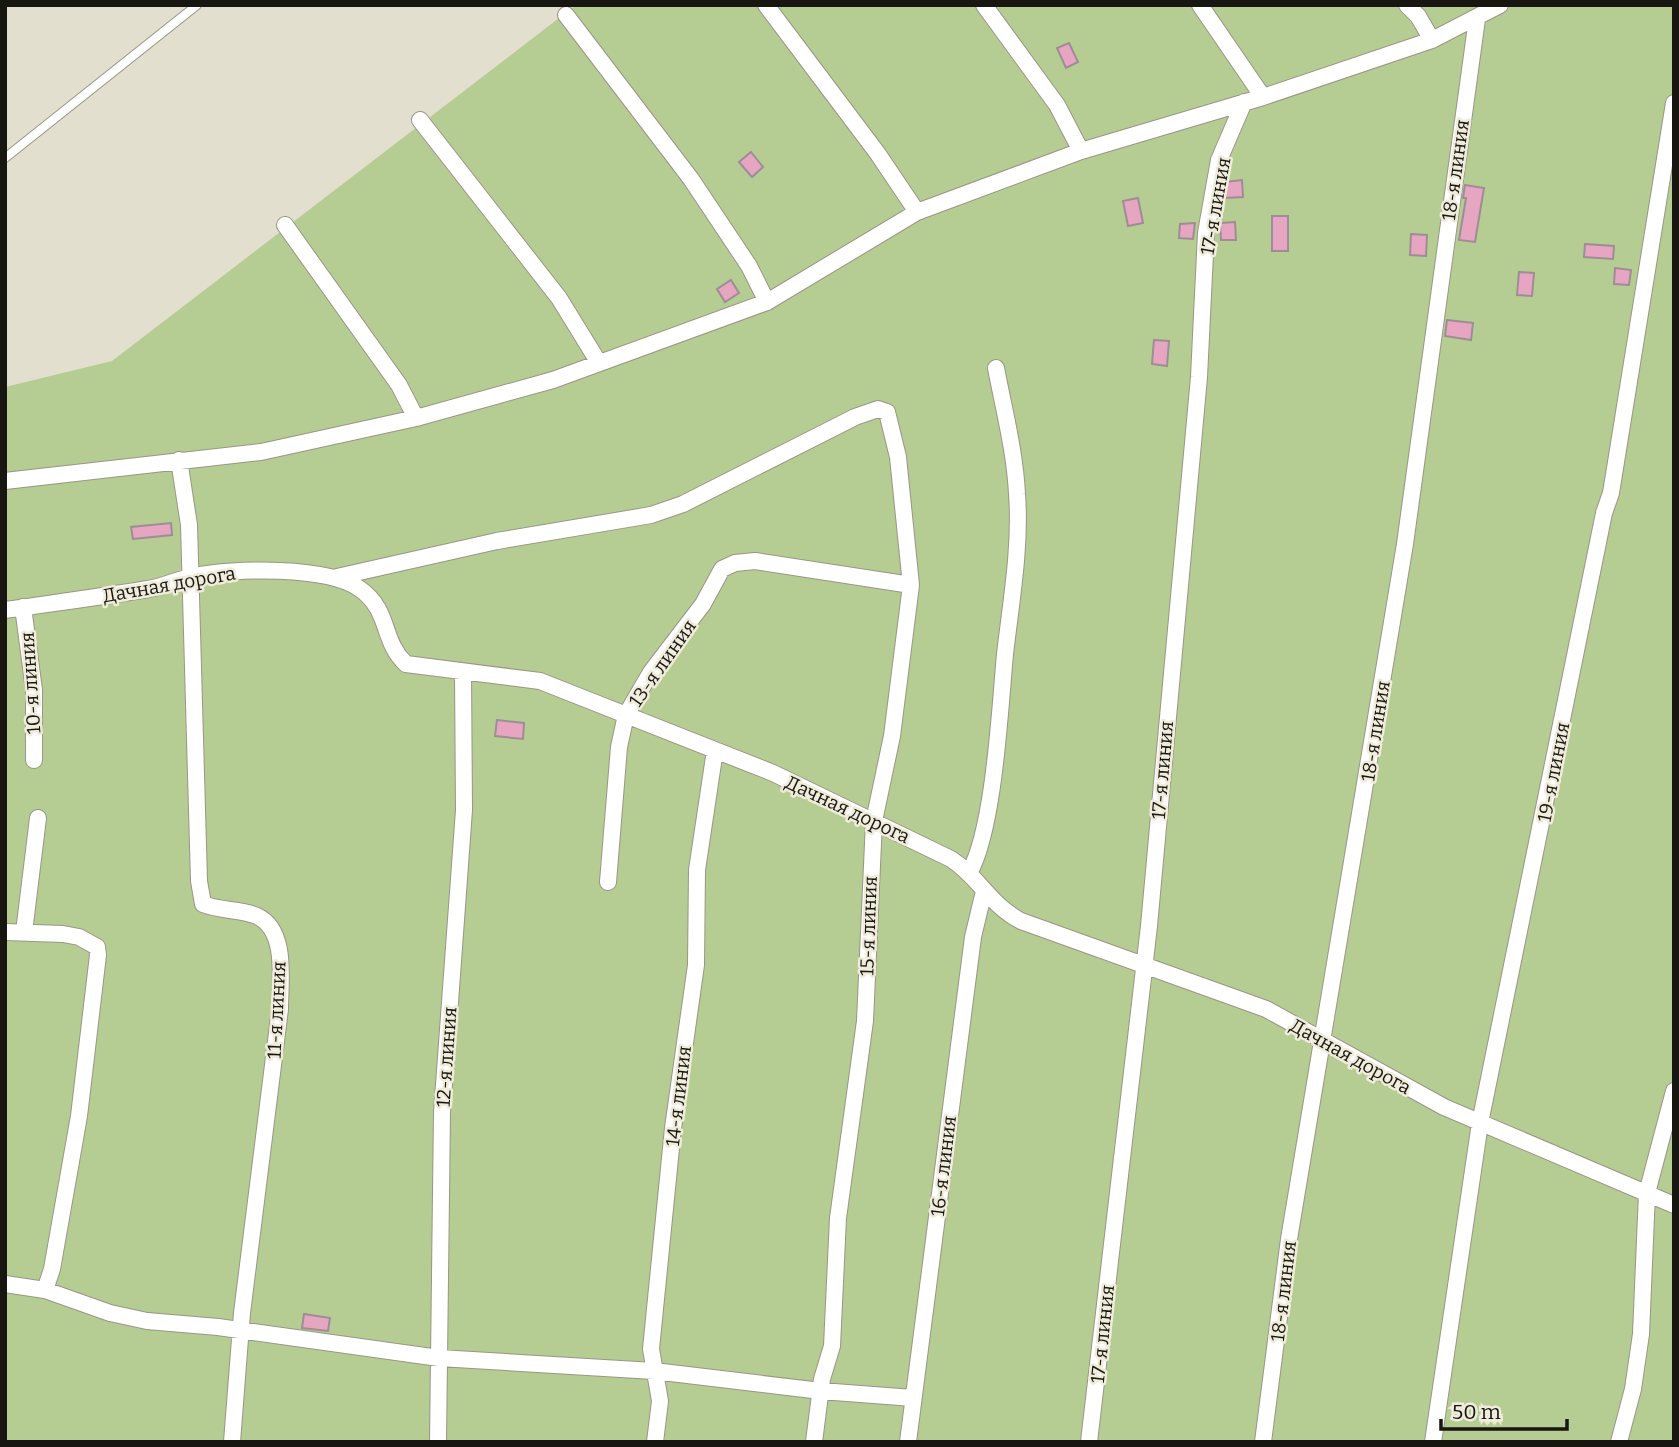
<svg xmlns="http://www.w3.org/2000/svg" width="1679" height="1447" font-family="Bitter,serif">
<style>
.green{fill:#b5cc93}
.building{fill:#e6a6c2;stroke:#9e8d94;stroke-width:2}
.lines{fill:none;stroke-linecap:round;stroke-linejoin:round}
.service-casing{stroke:#9a9686;stroke-width:10}
.minor-casing{stroke:#9a9686;stroke-width:18}
.service{stroke:#fff;stroke-width:8}
.minor{stroke:#fff;stroke-width:16}
.labels{text-anchor:middle;stroke-width:5;stroke-linejoin:round;paint-order:stroke}
.street-label{font-size:19px;fill:#171610;stroke:#f0ecdb}
</style>
<rect width="100%" height="100%" fill="#e3dfce"/>
<path class="green" d="M576,5H1674V1442H5V387L112,361Z"/>
<path class="building" d="M1069,43L1078,62L1066,68L1057,48Z
M751,152L763,167L752,177L739,162Z
M1242,180L1243,197L1225,198L1226,182Z
M1465,185L1484,188L1475,242L1459,240L1466,198H1463Z
M1138,198L1143,223L1128,226L1123,201Z
M1272,216H1288V251H1272Z
M1235,222L1236,240H1221L1220,223Z
M1195,223L1193,239L1179,238L1180,224Z
M1411,234L1427,235L1426,256L1410,255Z
M1585,244L1614,246L1613,259L1584,257Z
M1615,268L1631,270L1629,285L1614,284Z
M1519,272L1534,273L1532,296L1517,295Z
M731,280L739,293L725,302L717,289Z
M1447,320L1473,323L1471,340L1445,336Z
M1154,340L1169,341L1167,366L1152,364Z
M171,523L172,535L133,539L131,527Z
M497,720L524,723L523,739L495,736Z
M304,1314L330,1318L328,1331L302,1328Z"/>
<g class="lines">
<g class="service-casing">
<path id="service" d="M5,158L197,5"/>
</g>
<g class="minor-casing">
<path id="minor" d="M766,5L878,154L917,212
M984,5L1057,105L1081,151
M1200,5L1263,97
M1407,5L1418,16L1432,40
M566,15L691,179L749,266L767,302
M420,120L559,298L599,363
M285,225L399,385L416,418
M179,460L189,525L199,881L203,904C220,911 241,909 257,916C288,930 280,982 280,1009L242,1313L232,1442
M5,481L261,452L416,418L553,380L767,302L917,212L1081,151L1263,97L1432,40L1500,5
M337,577L497,541L651,515L683,504L855,417L878,409L887,412L898,457L911,585L892,736L874,821L865,1021L838,1218L832,1346L822,1379L814,1442
M23,607L34,690V760
M5,610C53,603 100,597 148,589C163,587 178,579 194,576C233,568 328,566 360,589C391,611 381,641 406,664L540,681L773,773L951,859C979,877 989,904 1021,921L1266,1009L1444,1107L1674,1205
M969,873C994,830 1000,708 1005,654C1011,602 1021,546 1017,494C1015,452 1004,410 996,368
M608,882L619,747L626,715L651,672L703,604L722,569L735,563L755,561L911,585
M5,932L63,934L79,937L97,947L98,955L79,1116L52,1269L45,1290
M24,932L38,818
M5,1284L45,1290L110,1313L147,1321L218,1327L439,1358L654,1371L821,1391L913,1398
M438,1442L442,1112L464,810L463,672
M655,1442L660,1401L651,1349L673,1128L696,965L697,870L715,750
M908,1442L973,937L984,891
M1089,1442L1149,926L1199,377L1206,233L1219,160L1244,102
M1263,1442L1289,1239L1405,544L1477,19
M1433,1442L1480,1123L1604,513L1611,493L1674,103
M1619,1442L1633,1389L1641,1334L1647,1193L1674,1091"/>
</g>
<use href="#service" class="service"/>
<use href="#minor" class="minor"/>
</g>
<g class="labels">
<g class="street-label">
<text transform="translate(1455 170) rotate(-82)" y="7">18-я линия</text>
<text transform="translate(1215 206) rotate(-80)" y="7">17-я линия</text>
<text transform="translate(169 584) rotate(-10)" y="7">Дачная дорога</text>
<text transform="translate(662 663) rotate(-55)" y="7">13-я линия</text>
<text transform="translate(30 683) rotate(-94)" y="7">10-я линия</text>
<text transform="translate(1375 731) rotate(-81)" y="7">18-я линия</text>
<text transform="translate(1162 770) rotate(-85)" y="7">17-я линия</text>
<text transform="translate(1553 772) rotate(-79)" y="7">19-я линия</text>
<text transform="translate(848 809) rotate(25)" y="7">Дачная дорога</text>
<text transform="translate(868 926) rotate(-88)" y="7">15-я линия</text>
<text transform="translate(276 1010) rotate(-87)" y="7">11-я линия</text>
<text transform="translate(1351 1056) rotate(29)" y="7">Дачная дорога</text>
<text transform="translate(446 1057) rotate(-86)" y="7">12-я линия</text>
<text transform="translate(678 1096) rotate(-83)" y="7">14-я линия</text>
<text transform="translate(943 1166) rotate(-83)" y="7">16-я линия</text>
<text transform="translate(1283 1291) rotate(-83)" y="7">18-я линия</text>
<text transform="translate(1102 1334) rotate(-84)" y="7">17-я линия</text>
</g>
</g>
<rect width="1679" height="1447" fill="none" stroke="#171610" stroke-width="14"/>
<path d="M1441 1419v10h126v-10" fill="none" stroke="#171610" stroke-width="3.5"/>
<text x="1452" y="1419" font-size="21" fill="#171610" stroke="#f0ecdb" stroke-width="5" paint-order="stroke">50 m</text>
</svg>
